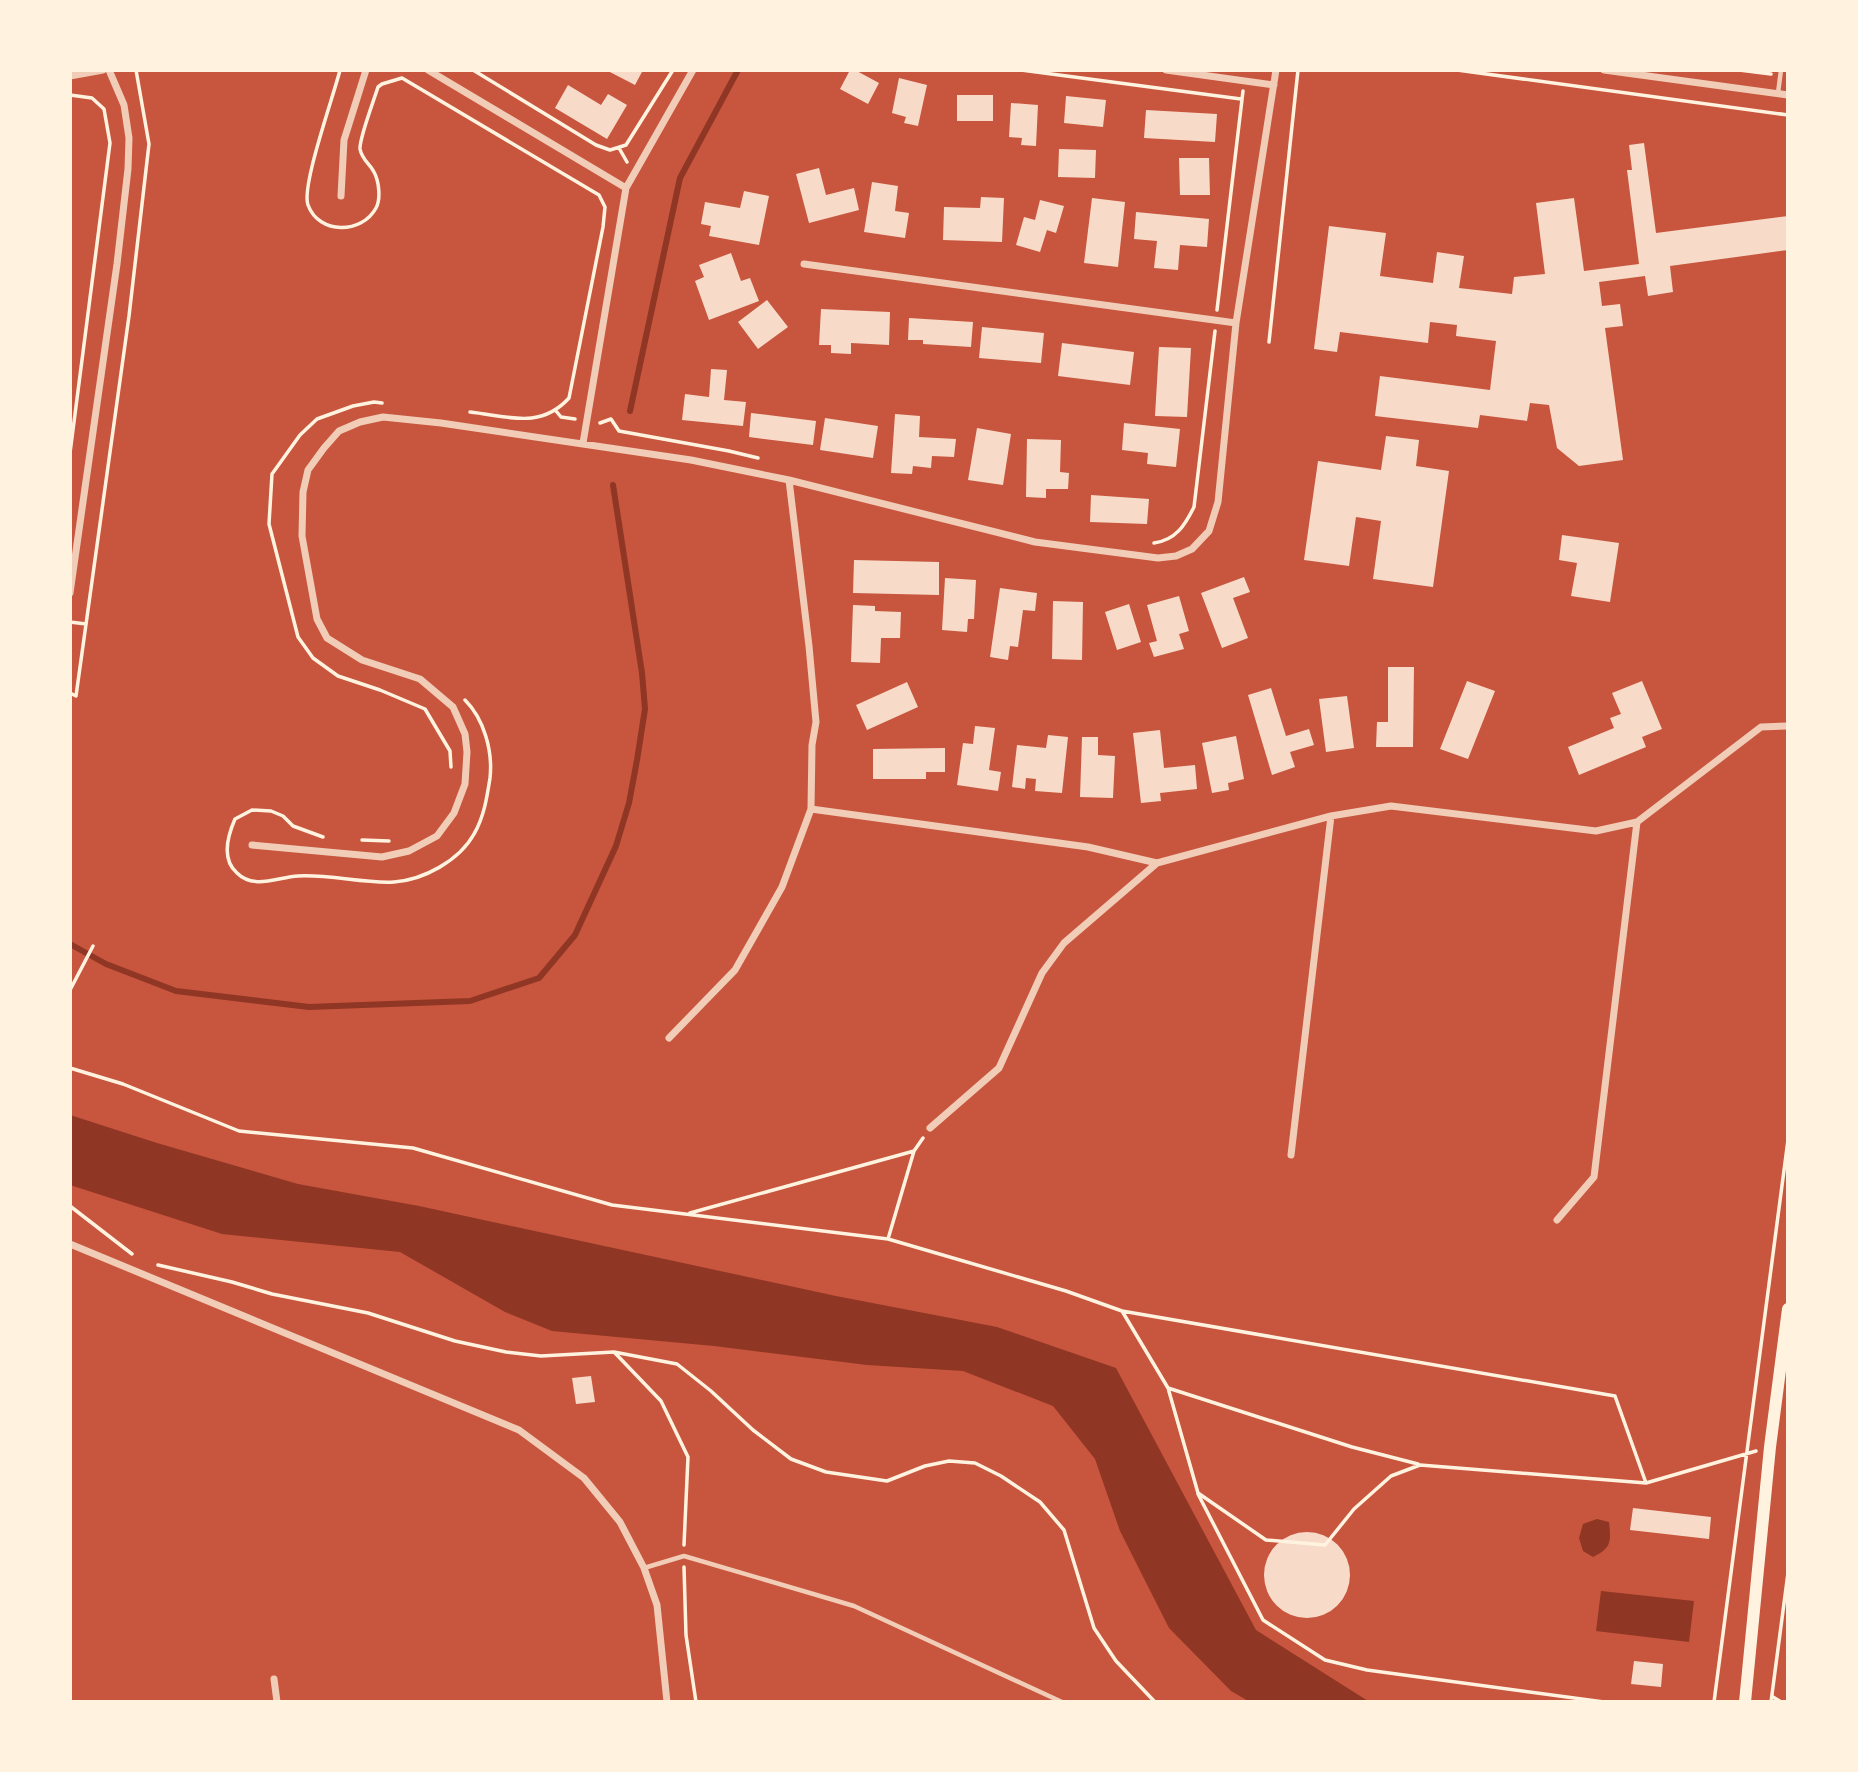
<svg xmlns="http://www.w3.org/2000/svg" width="1858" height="1772" font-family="'Fira Sans',sans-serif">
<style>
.water{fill:#8f3625}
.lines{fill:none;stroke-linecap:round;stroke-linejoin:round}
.stream{stroke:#8f3625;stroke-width:6}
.building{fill:#f7dbc8}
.path{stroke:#fff3e0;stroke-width:3.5}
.service{stroke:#f1ccb7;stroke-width:4.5}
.minor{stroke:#f1ccb7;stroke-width:7}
.secondary{stroke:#fff3e0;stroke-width:12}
</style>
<rect width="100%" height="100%" fill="#c8553d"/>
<path class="water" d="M70,1115L157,1143L298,1184L419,1206L836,1296L997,1327L1116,1368L1256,1630L1368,1701L1374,1702H1250L1231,1691L1169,1628L1120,1531L1095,1459L1053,1406L963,1371L867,1365L714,1346L552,1331L505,1312L400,1252L222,1234L70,1185Z
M1597,1519L1609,1522C1611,1541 1612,1548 1593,1557L1583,1551L1579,1538L1583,1524Z
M1601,1591L1694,1601L1689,1642L1596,1631Z"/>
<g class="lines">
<path class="stream" d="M630,411L680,178L738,70
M70,944L106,964L176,991L309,1007L470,1001L539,978L575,935L616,846L629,803L637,760L645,709L642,673L613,485"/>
</g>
<path class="building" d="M606,70H643L635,85Z
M850,70H855L879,83L868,104L840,89Z
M899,78L927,85L918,126L904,123L906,117L892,113Z
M568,85L601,105L608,94L627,105L607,139L555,108Z
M957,95H993V121H957Z
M1066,96L1106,100L1103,127L1064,123Z
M1011,103L1038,105L1036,146L1021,145L1022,138L1009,137Z
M1146,110L1217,114L1215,142L1144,138Z
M1644,143L1656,233L1788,216V250L1670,266L1673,292L1648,296L1645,276L1599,282L1602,306L1620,304L1623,326L1605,328L1623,460L1579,466L1557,448L1549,405L1530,403L1527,421L1480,415L1478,428L1375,416L1380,376L1490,390L1496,341L1456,336L1457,325L1430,322L1428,343L1340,332L1337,352L1314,349L1329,226L1386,233L1380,276L1433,283L1437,252L1464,256L1459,288L1512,294L1514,277L1545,274L1536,203L1574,198L1584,271L1639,264L1627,170H1632L1629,145Z
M1059,149L1096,150L1095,178L1058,177Z
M1179,158H1209L1210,195H1180Z
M819,168L826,195L854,188L859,210L809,223L796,174Z
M872,182L898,186L895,211L909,213L905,238L864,232Z
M744,191L769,196L759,245L709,236L711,226L701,224L705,202L740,208Z
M981,197L1004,198L1002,242L943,240L944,207L980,208Z
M1092,198L1125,202L1118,267L1084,263Z
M1040,200L1064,206L1056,233L1047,230L1040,252L1016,245L1024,217L1035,220Z
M1136,212L1209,219L1207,247L1180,245L1178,270L1154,268L1157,241L1134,239Z
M731,253L741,281L750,278L759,301L709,320L695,281L704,277L699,265Z
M767,300L788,327L758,349L738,322Z
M821,309L890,312L889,345L851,343V354L831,353V345H819Z
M909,318L973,322L971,347L923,344V340H908Z
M982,327L1044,333L1041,363L979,358Z
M1062,343L1134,352L1130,385L1058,376Z
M1159,347L1191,348L1187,417L1155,416Z
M711,369L727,370L724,400L746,402L743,426L682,420L685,394L709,397Z
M751,413L816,421L813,445L749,437Z
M895,414L920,416L919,437L956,439L954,457L932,456L931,468L913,466L912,474L891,473Z
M825,418L878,426L873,458L820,450Z
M1124,423L1180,429L1176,467L1147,464L1148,453L1122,450Z
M977,428L1011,434L1003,485L968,480Z
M1386,436L1419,440L1416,466L1449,471L1433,587L1373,579L1381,521L1356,517L1349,566L1304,560L1318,461L1381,470Z
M1027,439L1061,440L1060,472L1069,473L1068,489H1046V498L1026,497Z
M1091,495L1149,499L1147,524L1090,522Z
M1562,535L1619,543L1610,602L1571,596L1577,563L1559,560Z
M854,560L939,562V595L853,593Z
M1244,577L1250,592L1233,598L1248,638L1222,648L1201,593Z
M945,578L976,580L974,619H968L967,632L942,630Z
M1000,588L1037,593L1035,611L1023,610L1018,647L1010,646L1008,660L990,657Z
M1179,596L1189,631L1179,634L1184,649L1154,657L1149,643L1157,641L1147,605Z
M1053,601L1083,602L1082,660L1052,659Z
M1129,604L1141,642L1117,650L1105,612Z
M853,605L875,606V611L901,612L900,638H881L880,663L851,662Z
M1388,667H1414L1413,747H1376L1377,722H1388Z
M1467,681L1495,691L1468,759L1440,749Z
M1642,681L1662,729L1642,737L1646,747L1579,775L1568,747L1614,728L1610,718L1621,714L1612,693Z
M907,682L918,707L867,730L856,705Z
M1271,688L1286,736L1309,729L1314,745L1290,752L1295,767L1272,775L1248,695Z
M1347,696L1354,748L1326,752L1319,699Z
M975,726L995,728L989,770L1001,772L998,791L957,785L963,743L973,744Z
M1160,730L1164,768L1195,765L1197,789L1160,793L1161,801L1141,803L1133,733Z
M1048,735L1068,737L1062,793L1035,791L1036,779L1026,778L1025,789L1012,787L1017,745L1046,748Z
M1236,736L1244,779L1228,783L1229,790L1212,793L1202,743Z
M1082,737H1098V755L1115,756L1113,798L1080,797Z
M945,748V772H926V779H873V749Z
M591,1376L595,1402L576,1404L572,1378Z
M1633,1508L1711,1517L1709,1539L1630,1530Z
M1264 1575a43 43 0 1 1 86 0a43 43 0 1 1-86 0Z
M1634,1661L1663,1664L1661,1687L1631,1684Z"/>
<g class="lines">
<path class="path" d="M340,70C334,95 301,186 308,205C319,235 362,234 376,208C381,199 379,181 374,172C370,164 362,160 360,149C359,139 374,100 378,87L382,84L402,78L599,195L605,207L603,227L569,398C540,430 507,416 470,412
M473,70L596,145L610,150L626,145L673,70
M1021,70L1241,99
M1457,70L1788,115
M1739,70L1771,74
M70,95L92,98L104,109L110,143L70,453
M619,148L627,162
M1217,310L1243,91
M1269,342L1298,70
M382,403L374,402L353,406L317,419L300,435L272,474L269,524L298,637L313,658L338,676L380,690L425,709L450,751L451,767
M556,411L561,417L575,419
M600,423L611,419L619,431L729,451L758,458
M1154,543C1176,540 1185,525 1194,507L1215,331
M70,622L86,624
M70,693L76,696L129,316L149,144L136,70
M323,837L293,826L283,816L271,811L252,810L235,819C228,835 221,859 237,873C254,890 278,877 298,876C329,874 365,884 394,882C423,880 459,861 474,834C484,817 487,797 490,778C493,751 484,719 465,700
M362,840L389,841
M70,990L93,946
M70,1068L123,1084L239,1131L413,1148L612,1205L888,1239L1066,1291L1122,1311L1168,1388L1198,1493L1266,1540L1325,1545L1354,1509L1391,1476L1420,1465L1646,1483L1756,1451
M70,1206L132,1254
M690,1213L914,1151L923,1138
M888,1239L914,1151
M158,1265L232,1282L272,1294L368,1313L455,1341L506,1352L541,1356L614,1352L677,1364L711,1391L753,1430L791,1459L826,1472L887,1481L925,1466L949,1461L975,1463L1001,1476L1040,1502L1064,1530L1094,1628L1116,1661L1155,1702
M1122,1311L1615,1396L1646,1483
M615,1353L661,1401L688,1457L684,1545
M1168,1388L1352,1447L1418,1464
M1198,1494L1263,1620L1325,1660L1367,1670L1604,1702
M684,1567L686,1635L696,1702
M1773,1697L1781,1702
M1714,1702L1788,1140
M1771,1702L1788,1573"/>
<path class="service" d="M1778,93L1781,70
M644,1568L684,1556L854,1606L1062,1702"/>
<path class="minor" d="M428,70L626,188
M1166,70L1274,85
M1604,70L1788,95
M70,76L103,70
M341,196L344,140L366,70
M804,264L1236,323
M583,443L626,188L693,70
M789,480L809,646L816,722L812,745L811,809L1088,847L1157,863L1331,816L1391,806L1596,831L1637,822L1761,727L1788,726
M70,593L117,264L128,169L129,138L124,105L109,70
M252,845L382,857L409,851L437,836L454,813L465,784L467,752L465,734L453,707L420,679L362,660L327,638L317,619L302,536L303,492L308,470L324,448L339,431L360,422L383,417L441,423L691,460L789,480L1035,542L1158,558L1176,556L1192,549L1209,531L1218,502L1236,323L1276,70
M669,1038L735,970L782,887L811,809
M930,1128L999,1068L1042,973L1064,943L1157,863
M1291,1155L1331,816
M1557,1220L1594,1177L1637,822
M70,1244L519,1430L584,1478L620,1522L644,1568L657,1605L667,1702
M274,1679L277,1702"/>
<path class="secondary" d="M1745,1702L1770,1447L1788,1309"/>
</g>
<rect width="1858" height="1772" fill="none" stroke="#fff3e0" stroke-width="144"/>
</svg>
